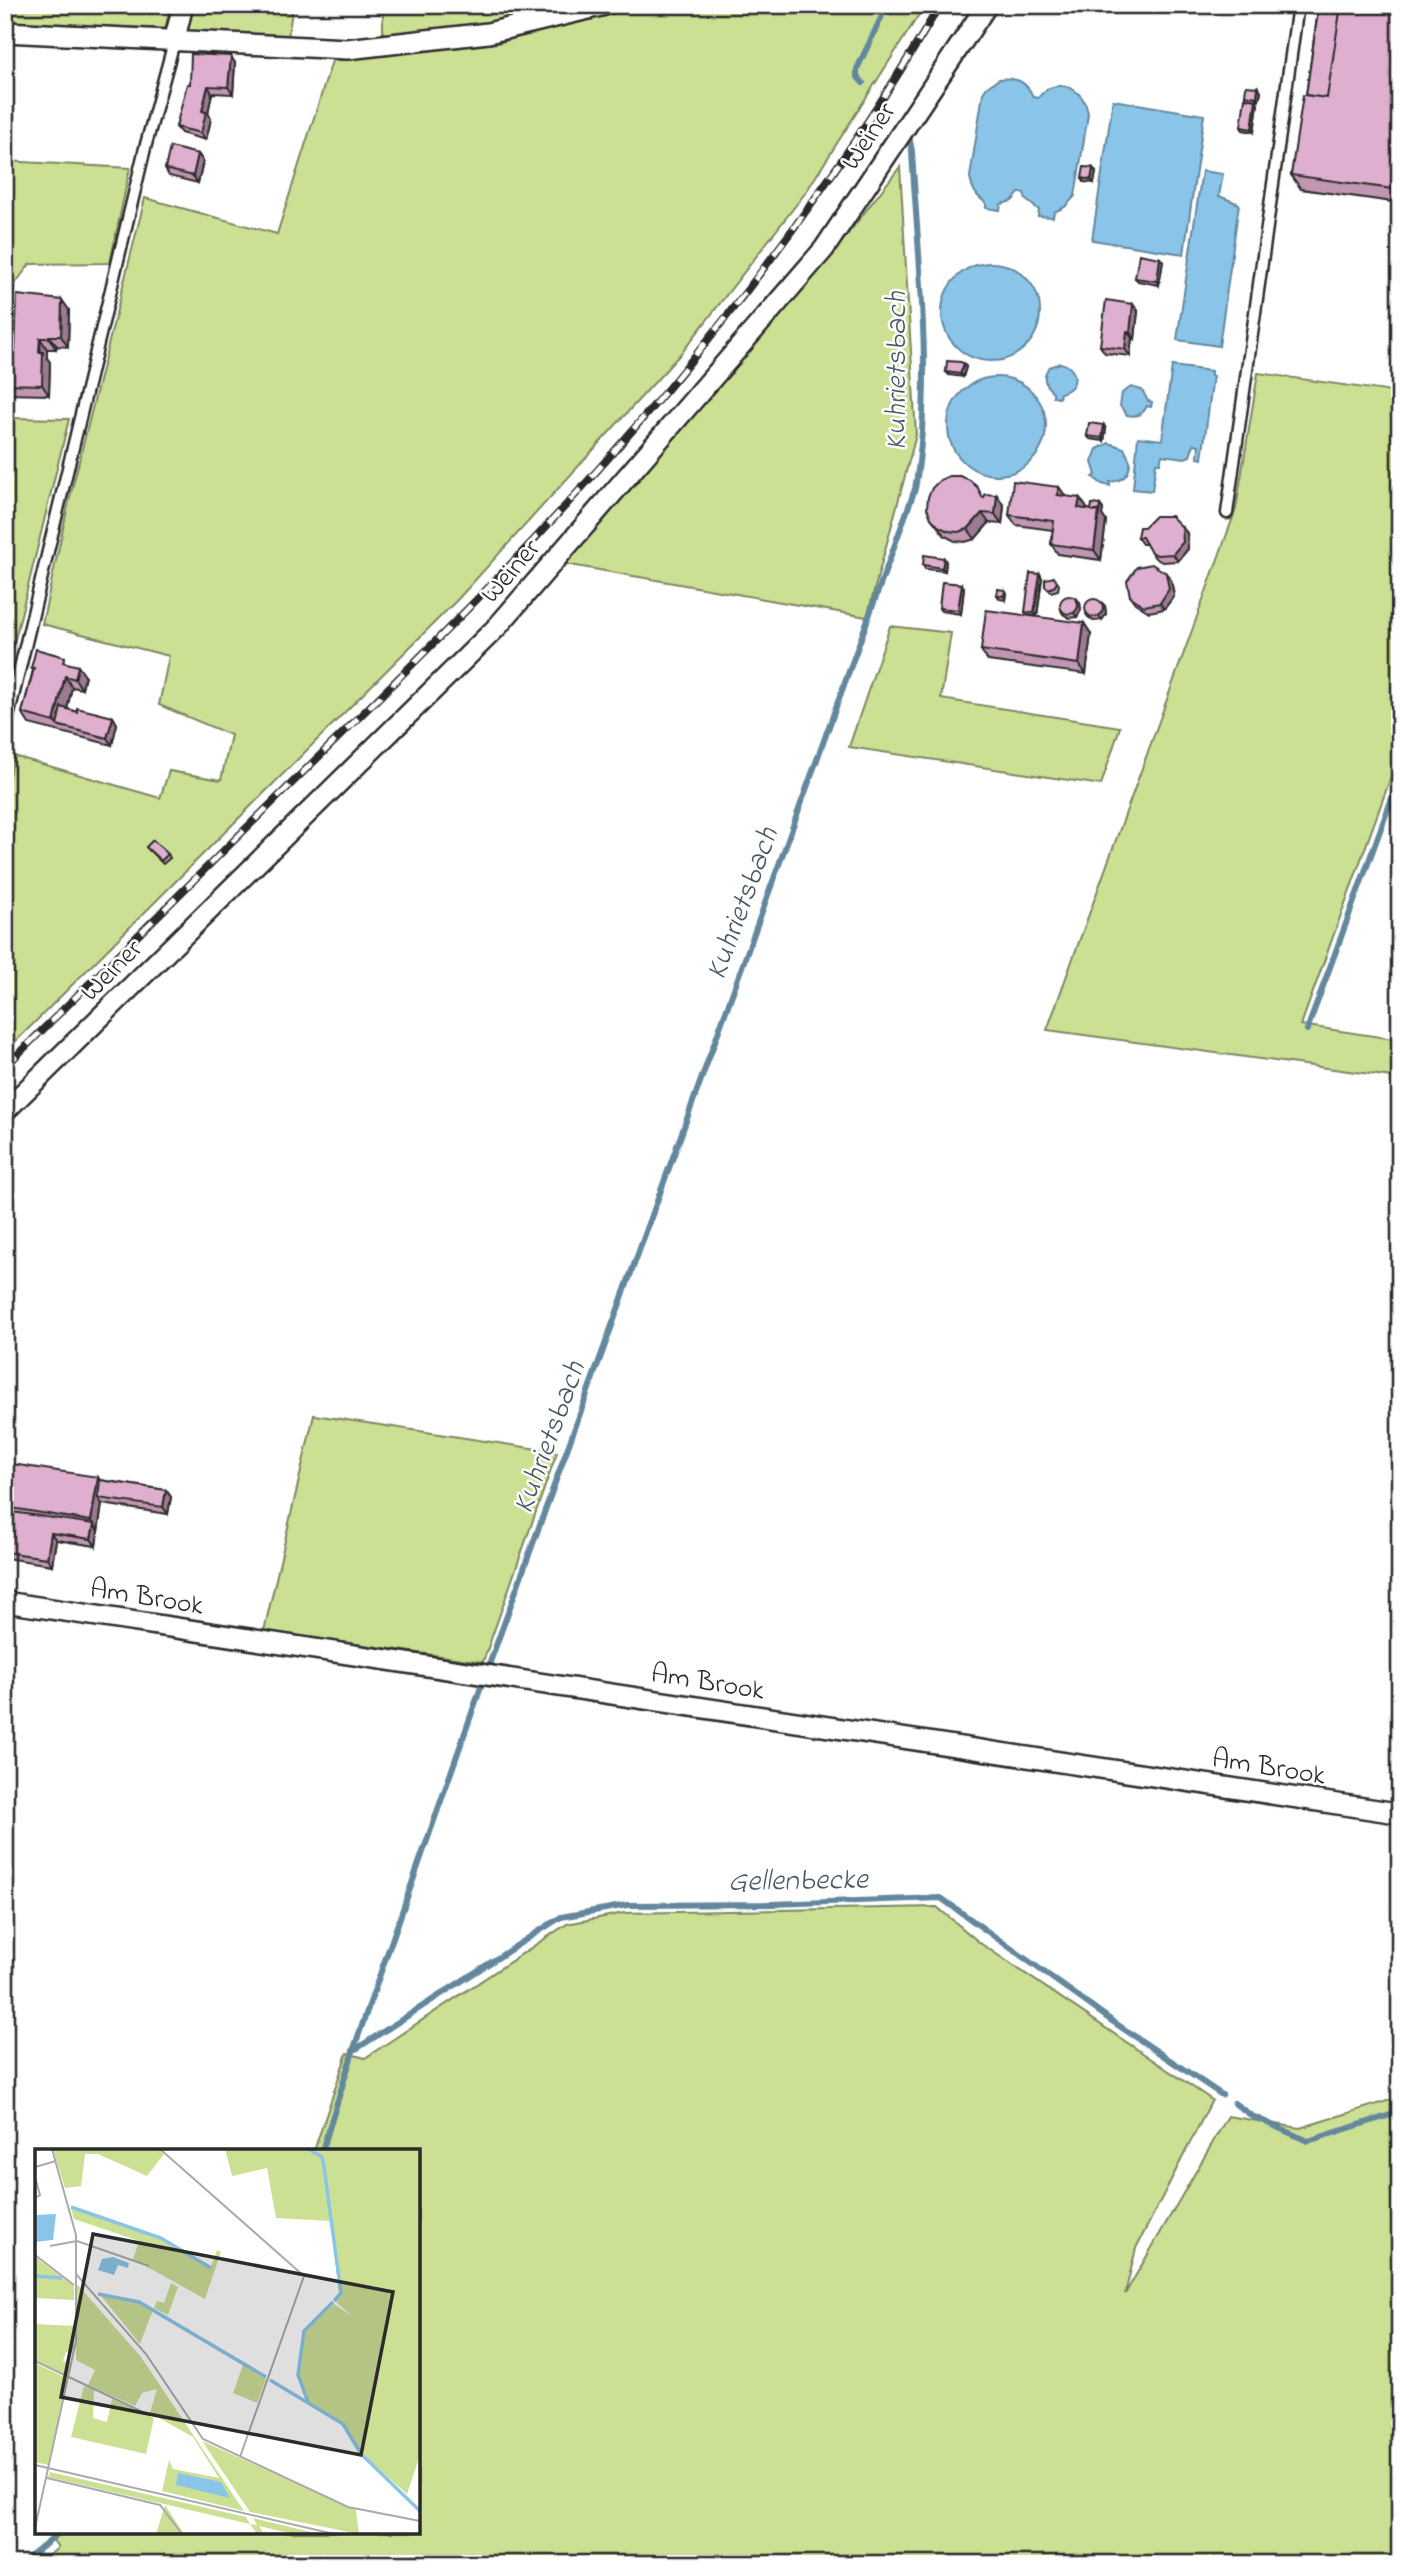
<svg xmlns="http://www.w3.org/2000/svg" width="1405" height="2569" font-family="'Indie Flower',sans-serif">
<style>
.green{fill:#cce094;stroke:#7c8660;stroke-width:2}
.water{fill:#8ac5e9;stroke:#64879d;stroke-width:2}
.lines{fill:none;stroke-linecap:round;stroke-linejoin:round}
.stream{stroke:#64879d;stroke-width:6}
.service-casing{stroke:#2b2b2b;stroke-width:15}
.minor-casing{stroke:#2b2b2b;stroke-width:24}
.service{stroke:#fff;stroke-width:10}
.minor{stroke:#fff;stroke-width:19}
.rail-casing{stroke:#2b2b2b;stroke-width:8}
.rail{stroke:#fff;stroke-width:5;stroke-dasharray:16;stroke-linecap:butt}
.wall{fill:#c096b2;stroke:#2b2b2b;stroke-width:2}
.shaded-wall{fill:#9c7a91;stroke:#2b2b2b;stroke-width:2}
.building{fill:#dfafcf;stroke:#2b2b2b;stroke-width:2}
.labels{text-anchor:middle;stroke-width:5;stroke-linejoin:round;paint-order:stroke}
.street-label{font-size:28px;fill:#2b2b2b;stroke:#fff}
.water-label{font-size:30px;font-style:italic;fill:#485964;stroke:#fff}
.inset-river{fill:none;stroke:#8ac5e9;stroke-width:3.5}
.inset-road{fill:none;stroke:#aaa;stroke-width:2}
.view{fill:#2b2b2b;fill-opacity:0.15;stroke:#2b2b2b;stroke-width:3.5}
.inset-edge{fill:none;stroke:#2b2b2b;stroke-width:3.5}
</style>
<rect width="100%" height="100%" fill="#fff"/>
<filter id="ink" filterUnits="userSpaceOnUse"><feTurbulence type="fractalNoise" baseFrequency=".0143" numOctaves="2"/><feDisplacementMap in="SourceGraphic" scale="14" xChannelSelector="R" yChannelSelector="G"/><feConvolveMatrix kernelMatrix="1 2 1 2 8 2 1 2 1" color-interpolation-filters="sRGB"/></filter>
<g filter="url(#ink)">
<path class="green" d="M5,5H171L165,29L5,22Z
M192,5H293L288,37L186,31Z
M383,5H567L487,25L383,34Z
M645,5H925L806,192L683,351L458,599L5,1052V790L14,756L160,798L169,771L221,780L231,735L159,705L169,656L42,624L69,501L145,198L277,234L332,61L497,43Z
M5,161L130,168L110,263L30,264L5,297Z
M900,167L916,435L867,617L565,564L818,272Z
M1258,373L1400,393V752L1301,1025L1400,1040V1078L1047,1030L1236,509Z
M5,418L69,419L5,680Z
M890,626L951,633L941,699L1120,727L1101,785L849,747Z
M314,1415L557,1452L483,1662L264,1631Z
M937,1907L980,1943L1212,2100L1136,2248L1125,2294L1228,2116L1300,2128L1400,2097V2564H37L58,2548L46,2532H418V2151H314L347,2053L365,2058L567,1924L624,1913Z"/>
<path class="water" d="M999,79C1014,77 1027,81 1033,97L1038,98C1055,75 1085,87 1088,114L1075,196L1065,207L1054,212L1053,217L1038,216L1039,210L1026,200L1024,193H1019L1012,201L1001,204L1000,210L986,208V203C976,196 972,189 970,177L983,93L987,87Z
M1113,100L1204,115L1184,254L1092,240Z
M1202,171L1223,174L1219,196L1239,204L1219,346L1177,340Z
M942 312a49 49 0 1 1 98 0a49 49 0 1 1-98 0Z
M1060,363C1079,367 1080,389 1060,393L1059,398L1053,397V392C1044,385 1042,376 1049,367Z
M1172,366L1211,371V376H1213L1202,459L1198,458L1199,445L1194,444L1190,456L1185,458L1162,455L1160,463H1156L1152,491L1133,489L1138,437L1162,440Z
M948 426a49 49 0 1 1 98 0a49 49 0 1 1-98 0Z
M1131,387L1142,390L1148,401L1152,402L1151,407L1147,406C1143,415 1136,417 1127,415L1120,406L1122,393Z
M1109,443L1124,448L1130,461C1130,474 1123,481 1110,482V486L1102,484L1093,477L1096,475L1092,462L1097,449Z"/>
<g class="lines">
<path class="stream" d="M863,83L857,76V69L887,5
M1307,1030L1400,776
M489,1665L915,489C934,380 918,261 912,151L909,136
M353,2051L561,1917L627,1905L772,1904L941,1898L1112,2021L1222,2095
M1234,2103L1252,2116L1308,2141L1400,2112
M322,2151L353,2051L481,1687
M21,2564L61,2532"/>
<g class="service-casing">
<path id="service" d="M1227,513L1298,5
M5,730L145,148L174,42"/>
</g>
<g class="minor-casing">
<path id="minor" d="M5,32L347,49L488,33L605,5
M174,42L183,5
M5,1111L497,627L824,249L987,5
M5,1602L1397,1813L1400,1808"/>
</g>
<use href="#service" class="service"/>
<use href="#minor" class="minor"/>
<g class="rail-casing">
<path id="rail" d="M5,1067C100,973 194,880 289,786C355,721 422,656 486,590C656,415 817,216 940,5"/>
</g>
<use href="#rail" class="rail"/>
</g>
<path class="wall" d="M1314,5H1400V203L1301,189L1291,175L1306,95L1318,10Z
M235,63L233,94L212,93L208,113L211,119L206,140L181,133L176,127L190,84Z
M1258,87L1261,91L1259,100L1247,99L1245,95Z
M1258,104L1254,132L1243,130L1241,127Z
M198,154L203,161L198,183L169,176L165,169Z
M1093,168L1096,172L1094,183L1084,182L1082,178Z
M1163,261L1159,285L1138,281L1135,278Z
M62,300L69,310L68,347L57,346L56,349H47V358L50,362L49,395L5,394V351H15Z
M1138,311L1135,339L1132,338L1130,356L1105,353L1100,346Z
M966,367L963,377L949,375L946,372Z
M1106,429L1104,441L1090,439L1087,436Z
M1059,487L1065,496L1087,509L1091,510L1100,505L1103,509L1102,515L1106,521L1101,560L1058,554L1051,544L1053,530L1016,525L1009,515Z
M997,495L1004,506L1002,524L989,523L975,539L965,542L955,541L945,536L931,518L984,497Z
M1187,533L1188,549L1178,561L1162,562L1155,558L1146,544H1142L1137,537Z
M946,562L945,571L925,569L923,565Z
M1040,574L1042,578L1037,616L1027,615L1025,612Z
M1054,577L1059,585L1058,590L1051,592L1045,586Z
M1171,580L1174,596L1164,609L1149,612L1135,603L1130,596Z
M964,588L961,614L941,611L939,608Z
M1005,590L1007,593L1006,600L1000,599L997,595Z
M1077,599L1080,603L1081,610L1077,617L1069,618L1063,614L1061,610Z
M1102,603L1105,606L1106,614L1102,620L1094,621L1088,617L1086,614Z
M1084,623L1091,634L1086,674L988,661L981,650Z
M70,664L85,676L82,689L72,687L67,709L77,712L113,717L117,724L112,745L29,724L22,713L33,670L31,668Z
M146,847L168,854L170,858L163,864Z
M5,1463L100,1480L166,1490L171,1497L168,1514L102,1504L96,1546L56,1540L52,1565L5,1558Z"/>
<path class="shaded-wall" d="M231,56L235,63L233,94L228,87Z
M208,86L212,93L208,113L211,119L206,140L201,133L202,111Z
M1258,87L1261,91L1259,100L1257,97Z
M1256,100L1258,104L1254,132L1252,129Z
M198,154L203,161L198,183L193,176Z
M1093,168L1096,172L1094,183L1091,180Z
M1160,258L1163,261L1159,285L1157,281Z
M62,300L69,310L68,347L61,336Z
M1133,304L1138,311L1135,339L1130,332Z
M1127,331L1132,338L1130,356L1125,349Z
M49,336L57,346L56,349L49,338Z
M40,338L47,349V358L50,362L49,395L42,385Z
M964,364L966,367L963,377L960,374Z
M1104,425L1106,429L1104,441L1102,438Z
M1059,487L1066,497L1057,495Z
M997,495L1004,506L1002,524L995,514Z
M1080,498L1087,508L1085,518L1078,508Z
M1100,505L1103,509L1102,515L1106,521L1101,560L1094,550Z
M982,513L989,523L975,539L968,529Z
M1182,527L1187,533L1188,549L1178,561L1173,554Z
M944,558L946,562L945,571L942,568Z
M1166,573L1171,580L1174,596L1164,609L1160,603Z
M1040,574L1042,578L1037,616L1034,613Z
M962,584L964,588L961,614L958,610Z
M1005,590L1007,593L1006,600L1004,596Z
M1077,599L1080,603L1081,610L1077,617L1074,613Z
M1102,603L1105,606L1106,614L1102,620L1099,616Z
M1084,623L1091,634L1086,674L1079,664Z
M78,666L85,676L82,689L75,679Z
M65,676L72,687L63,727L57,725L54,722Z
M113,717L117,724L112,745L107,738Z
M98,1477L105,1487L98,1498L102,1504L98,1531L91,1521Z
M166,1490L171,1497L168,1514L163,1507Z
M94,1524L98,1531L96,1546L91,1539Z
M51,1533L56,1540L52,1565L47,1558Z"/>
<path class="building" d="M1319,5H1341L1327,98L1306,95Z
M1341,5H1370L1400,9V190L1291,175L1303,95L1327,98Z
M1370,5H1400V9Z
M191,54L231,56L228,87L208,86L202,111L206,112L201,133L176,127L187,84H190Z
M1246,86L1258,87L1257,97L1245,95Z
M1245,98L1256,100L1252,129L1241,127Z
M170,147L198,154L193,176L165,169Z
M1084,167L1093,168L1091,180L1082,178Z
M1139,254L1160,258L1157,281L1135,278Z
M17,295L62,300L61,336H49V338H40L39,352H43L42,385L5,384V351H15Z
M1106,300L1133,304L1130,332L1127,331L1125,349L1100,346Z
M947,361L961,362L964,364L960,374L946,372Z
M1089,423L1104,425L1102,438L1087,436Z
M949,476H960L970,480L978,488L982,497L984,498L985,494L997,495L995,514L982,513L968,529L958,532L948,531L938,526L931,518L927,508L928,497L932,488L940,480Z
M1013,481L1059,487L1057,495L1080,498L1078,508L1099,511L1094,550L1051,544L1054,521L1009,515Z
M1092,504L1100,505L1099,512L1091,510Z
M1155,516H1171L1182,527L1183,542L1173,554L1157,555L1150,551L1142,537H1137L1139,527H1144Z
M924,555L944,558L942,568L923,565Z
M1152,564L1166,573L1169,589L1160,603L1144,606L1130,596L1127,581L1137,567Z
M1030,573L1040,574L1034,613L1025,612Z
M1054,577L1057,581L1055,586L1049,589L1045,586V579Z
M942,582L962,584L958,610L939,608Z
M998,589L1005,590L1004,596L997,595Z
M1060 605a9 9 0 1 1 18 0a9 9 0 1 1-18 0Z
M1085 608a9 9 0 1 1 18 0a9 9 0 1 1-18 0Z
M986,610L1084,623L1079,664L981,650Z
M36,649L65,657L63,662L78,666L75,679L65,676L54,722L22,713L34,668H31Z
M61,707L77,712V708L113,717L107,738L57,725Z
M153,840L168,854L161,861L146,847Z
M5,1463L98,1477L91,1521L5,1507Z
M100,1480L166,1490L163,1507L98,1498Z
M5,1511L94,1524L91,1539L51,1533L47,1558L5,1552Z"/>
</g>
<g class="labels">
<g class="street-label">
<text transform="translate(867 135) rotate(-56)" y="10">Weiner</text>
<text transform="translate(509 570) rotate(-49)" y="10">Weiner</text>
<text transform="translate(110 969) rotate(-45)" y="10">Weiner</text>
<text transform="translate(147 1595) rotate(9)" y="10">Am Brook</text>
<text transform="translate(708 1680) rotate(9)" y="10">Am Brook</text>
<text transform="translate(1269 1765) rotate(9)" y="10">Am Brook</text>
</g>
<g class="water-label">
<text transform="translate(895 371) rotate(-90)" y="10">Kuhrietsbach</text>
<text transform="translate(741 903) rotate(-70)" y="10">Kuhrietsbach</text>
<text transform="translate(548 1437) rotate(-70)" y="10">Kuhrietsbach</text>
<text transform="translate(798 1879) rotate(-1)" y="10">Gellenbecke</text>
</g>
</g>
<g transform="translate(35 2149)">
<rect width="385" height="385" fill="#fff"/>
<path d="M18,0H124L129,5L112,27L63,5H50L46,37L30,39ZM190,0H385V306L372,345L322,301L307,275L273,254L263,226L270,182L299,155L317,167L301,153L304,145L296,72L241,69L232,19L197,27ZM36,59L126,90L175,120L182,101L186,103L170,150L98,110L104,92L39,70ZM0,108L39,137V151L0,149ZM136,134L143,138L133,166L119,159L122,152L129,154ZM42,135L106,208L209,362L127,342L134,311L138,320L184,329L158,288L115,264L122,240L107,244L100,257L53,236L60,221L41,211ZM66,147L98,151L118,161L105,195ZM0,175L40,177L39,204L31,203L28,212L37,215L34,227L0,212ZM0,214L33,230L13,316L0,313ZM208,216L231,230L222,254L198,244ZM49,237L59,241L58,269L72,273L77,250L119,269L111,305L36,288ZM167,292L321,361L324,385L215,363ZM15,323L211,368L215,375L222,376L218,369L284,385H258L224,377L229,385H222L215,375L13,328ZM130,356L149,385H121Z" fill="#cce094"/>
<path d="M21,65L18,91L0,93V66ZM78,108L94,114L93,119L83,116L79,126L63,121L67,110ZM143,324L186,333L195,349L141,336Z" fill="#8ac5e9"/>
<path class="inset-river" d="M274,0L287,8L289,18L306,144L299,152M36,58L126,89L176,119M0,127L27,129M63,145L104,153L231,228M235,231L308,275L326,305L385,362M273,253L263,226L269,182L298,153"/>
<path class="inset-road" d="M125,0L269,127L205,308M0,18L21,12M0,28L5,46L0,49M15,97L42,92L114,117M0,106L39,136M41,125L111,205L168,290L313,358L385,372M0,212L112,265M0,316L299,385M12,329L125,356L147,385M0,379L41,192V86L17,0"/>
<path class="view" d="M58,85L358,143L326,306L26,248Z"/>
<rect width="385" height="385" class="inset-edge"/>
</g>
<rect width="1405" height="2569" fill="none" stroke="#fff" stroke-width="28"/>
<rect x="14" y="14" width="1377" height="2541" fill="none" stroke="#2b2b2b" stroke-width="2.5" filter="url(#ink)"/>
</svg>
